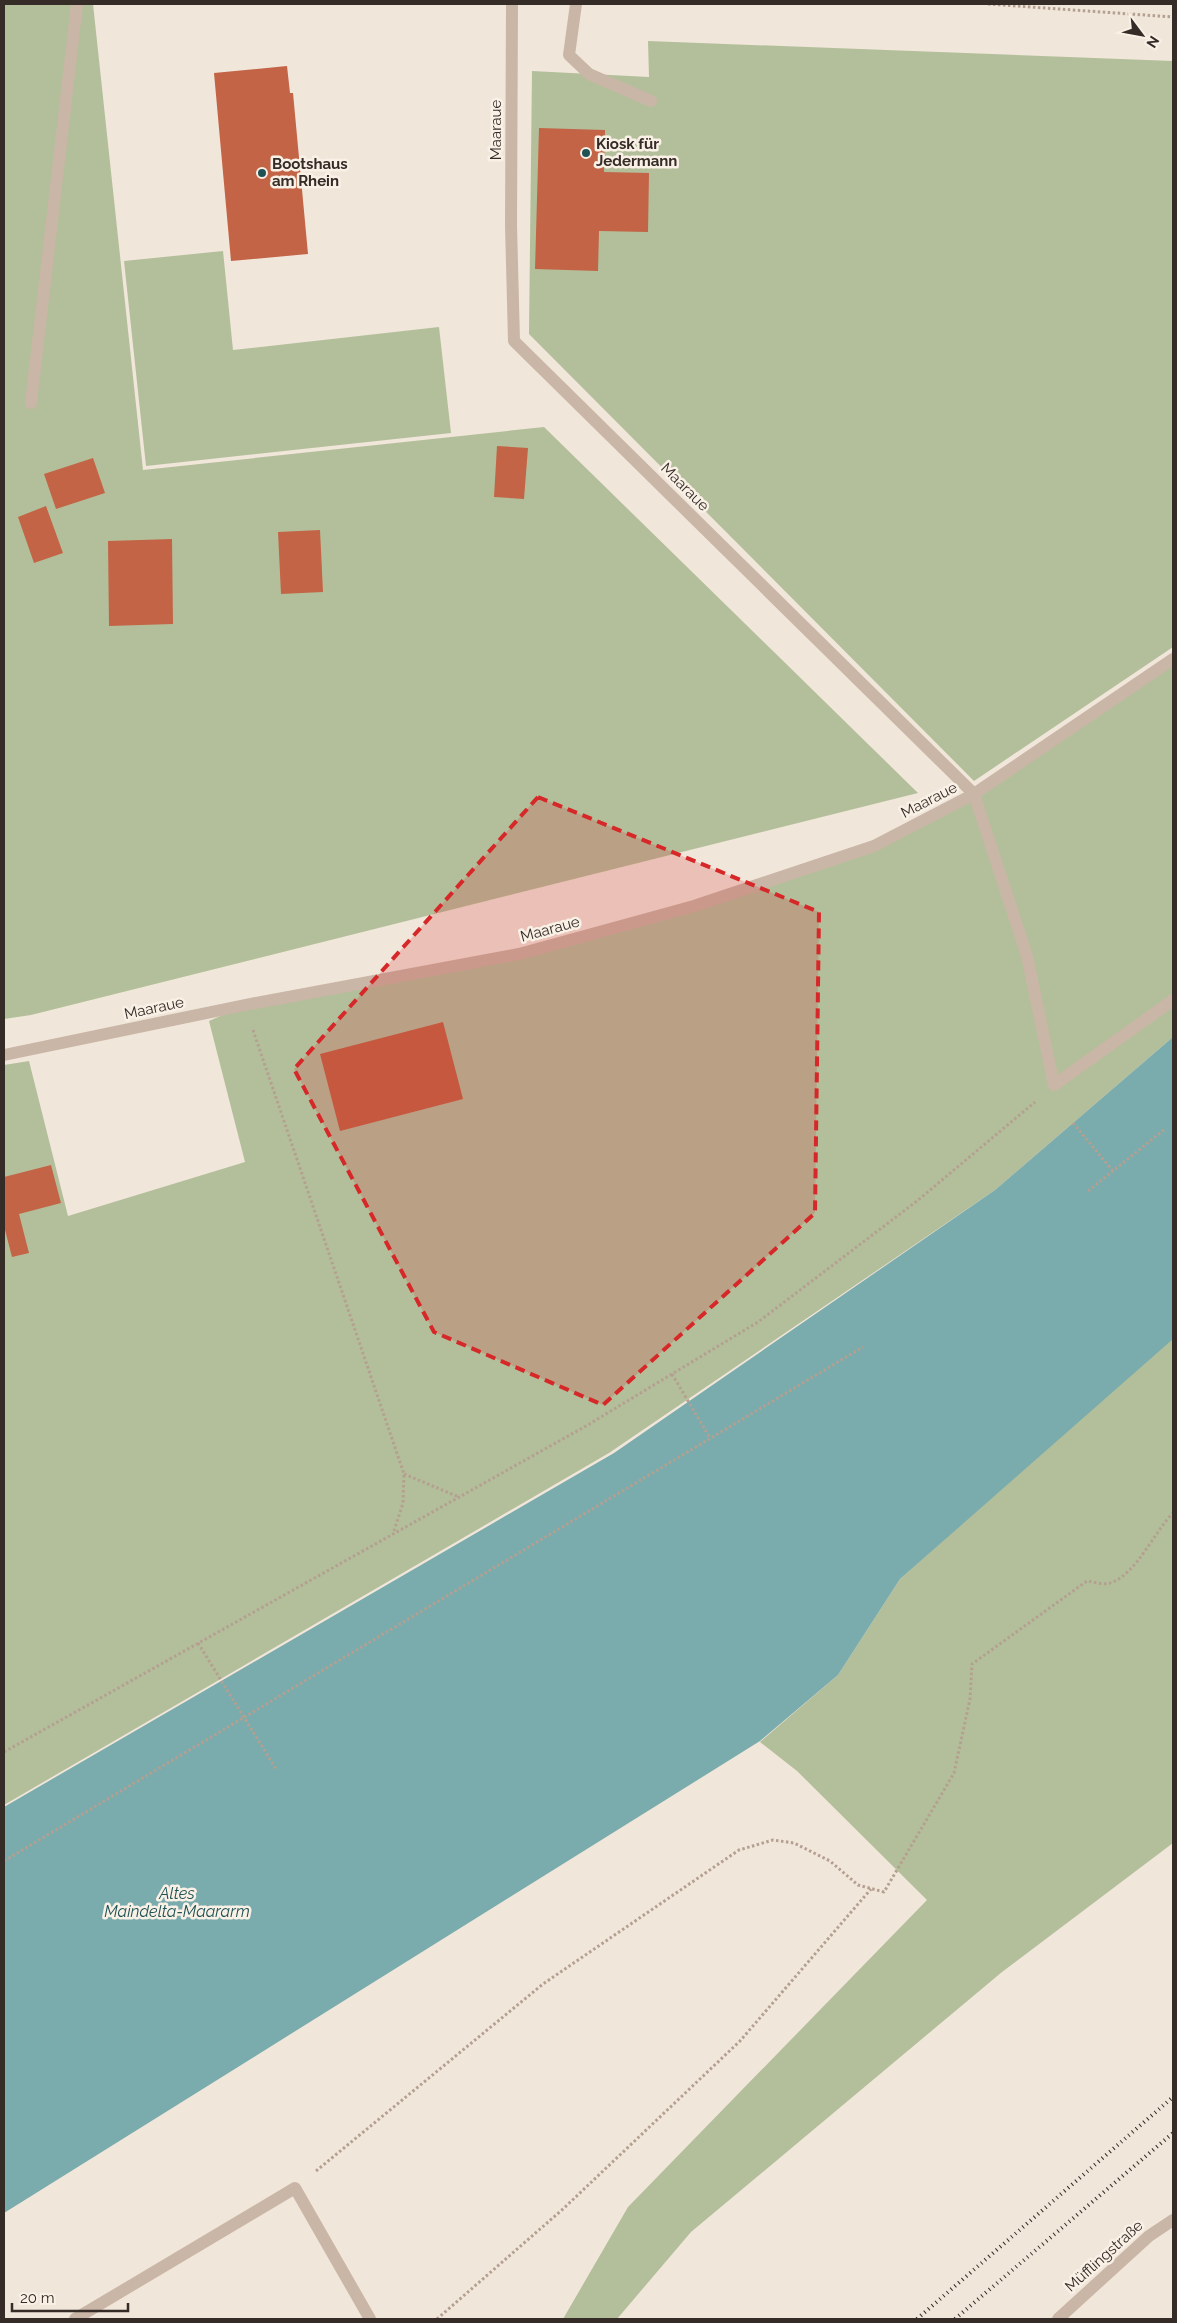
<svg xmlns="http://www.w3.org/2000/svg" width="1177" height="2323" font-family="Raleway,sans-serif">
<style>
.green{fill:#b3bf9b}
.water{fill:#7aabad}
.building{fill:#c36446}
.lines{fill:none;stroke-linecap:round;stroke-linejoin:round}
.path{stroke:#b4a091;stroke-width:3;stroke-dasharray:2.5 2.5;stroke-linecap:butt}
.minor{stroke:#c9b6a6;stroke-width:12}
.rail{stroke:#352b27;stroke-width:4;stroke-dasharray:1 4;stroke-linecap:butt}
.marked{fill:#d62828;fill-opacity:0.2;stroke:#d62828;stroke-width:4;stroke-dasharray:10 6;stroke-linejoin:round}
.poi-dot{fill:#1e5255;stroke:#f9f0e6;stroke-width:2}
.labels{text-anchor:middle;stroke-width:5;stroke-linejoin:round;paint-order:stroke}
.street-label{font-size:15px;fill:#352b27;stroke:#f9f0e6}
.poi-label{font-size:15px;font-weight:bold;fill:#352b27;stroke:#f9f0e6;text-anchor:start}
.water-label{font-size:16px;font-style:italic;fill:#1e5255;stroke:#f9f0e6}
</style>
<rect width="100%" height="100%" fill="#f1e6da"/>
<path class="green" d="M4,4H93L143,470L544,427L918,793L31,1015L4,1019Z
M648,41L1173,61V647L974,781L529,334L532,71L649,77Z
M223,251L233,350L439,327L451,433L146,466L124,261Z
M1173,659V1037L995,1190L609,1453L4,1805V1065L29,1061L68,1216L245,1162L209,1021L245,1005L519,954L874,846L975,794Z
M1173,1335V1843L1002,1972L691,2232L617,2319H563L628,2207L927,1900L797,1771L760,1742L838,1675L900,1579Z"/>
<path class="water" d="M1173,1037V1339L900,1579L838,1675L760,1741L4,2213V1807L614,1453L995,1190Z"/>
<path class="building" d="M287,66L290,93H293L308,254L231,261L214,73Z
M539,128L605,130L604,172L649,173L648,232L599,231L598,271L535,269Z
M497,446L528,448L524,499L494,497Z
M93,458L105,493L56,509L44,474Z
M46,506L63,553L34,563L18,517Z
M320,530L323,592L281,594L278,532Z
M172,539L173,624L109,626L108,541Z
M443,1022L463,1099L340,1131L320,1054Z
M51,1165L61,1203L19,1214L29,1253L12,1257L4,1226V1177Z"/>
<g class="lines">
<path class="path" d="M988,4L1173,17
M253,1030L404,1474L403,1503L393,1534
M1073,1123L1113,1171
M1088,1191L1165,1129
M672,1374L710,1438
M404,1474L459,1497
M198,1643L276,1769
M4,1752L586,1426L758,1322L917,1201L1035,1102
M4,1861L863,1347
M316,2171L543,1984L739,1850L773,1840L794,1843L830,1861L858,1885L884,1892L954,1773L970,1699L972,1664L1087,1581C1093,1582 1104,1585 1110,1583C1136,1575 1154,1532 1173,1513
M437,2319L563,2209L740,2041L871,1889"/>
<path class="minor" d="M512,4L511,225L514,341L974,794L1027,956L1054,1085L1173,1000
M576,4L569,55L589,74L651,101
M31,403L77,4
M4,1055L245,1005L519,954L694,906L874,846L974,794L1173,659
M75,2319L295,2188L370,2319
M1058,2319L1149,2236L1173,2220"/>
<path class="rail" d="M917,2319L1173,2097
M955,2319L1173,2133"/>
</g>
<path class="marked" d="M538,797L819,912L815,1213L603,1405L434,1332L294,1069Z"/>
<g class="poi-dot">
<circle cx="586" cy="153" r="5"/>
<circle cx="262" cy="173" r="5"/>
</g>
<g class="labels">
<g class="street-label">
<text transform="translate(496 130) rotate(-90)" y="5">Maaraue</text>
<text transform="translate(685 487) rotate(45)" y="5">Maaraue</text>
<text transform="translate(929 800) rotate(-27)" y="5">Maaraue</text>
<text transform="translate(550 929) rotate(-15)" y="5">Maaraue</text>
<text transform="translate(154 1008) rotate(-12)" y="5">Maaraue</text>
<text transform="translate(1104 2256) rotate(-42)" y="5">Müfflingstraße</text>
</g>
<g class="poi-label">
<text x="596" y="149">Kiosk für<tspan x="596" dy="17">Jedermann</tspan></text>
<text x="272" y="169">Bootshaus<tspan x="272" dy="17">am Rhein</tspan></text>
</g>
<g class="water-label">
<text x="177" y="1899">Altes<tspan x="177" dy="18">Maindelta-Maararm</tspan></text>
</g>
</g>
<rect width="1177" height="2323" fill="none" stroke="#352b27" stroke-width="10"/>
<g transform="translate(1142 35) rotate(122)" stroke="#f9f0e6" stroke-width="4" paint-order="stroke">
<path d="M0-4L9 19L0 12L-9 19Z" fill="#352b27"/>
<text y="-8" font-size="14" font-weight="bold" text-anchor="middle" fill="#352b27">N</text>
</g>
<path d="M12 2303v8h116v-8" fill="none" stroke="#352b27" stroke-width="2.5"/>
<text x="20" y="2303" font-size="15" fill="#352b27" stroke="#f9f0e6" stroke-width="4" paint-order="stroke">20 m</text>
</svg>
